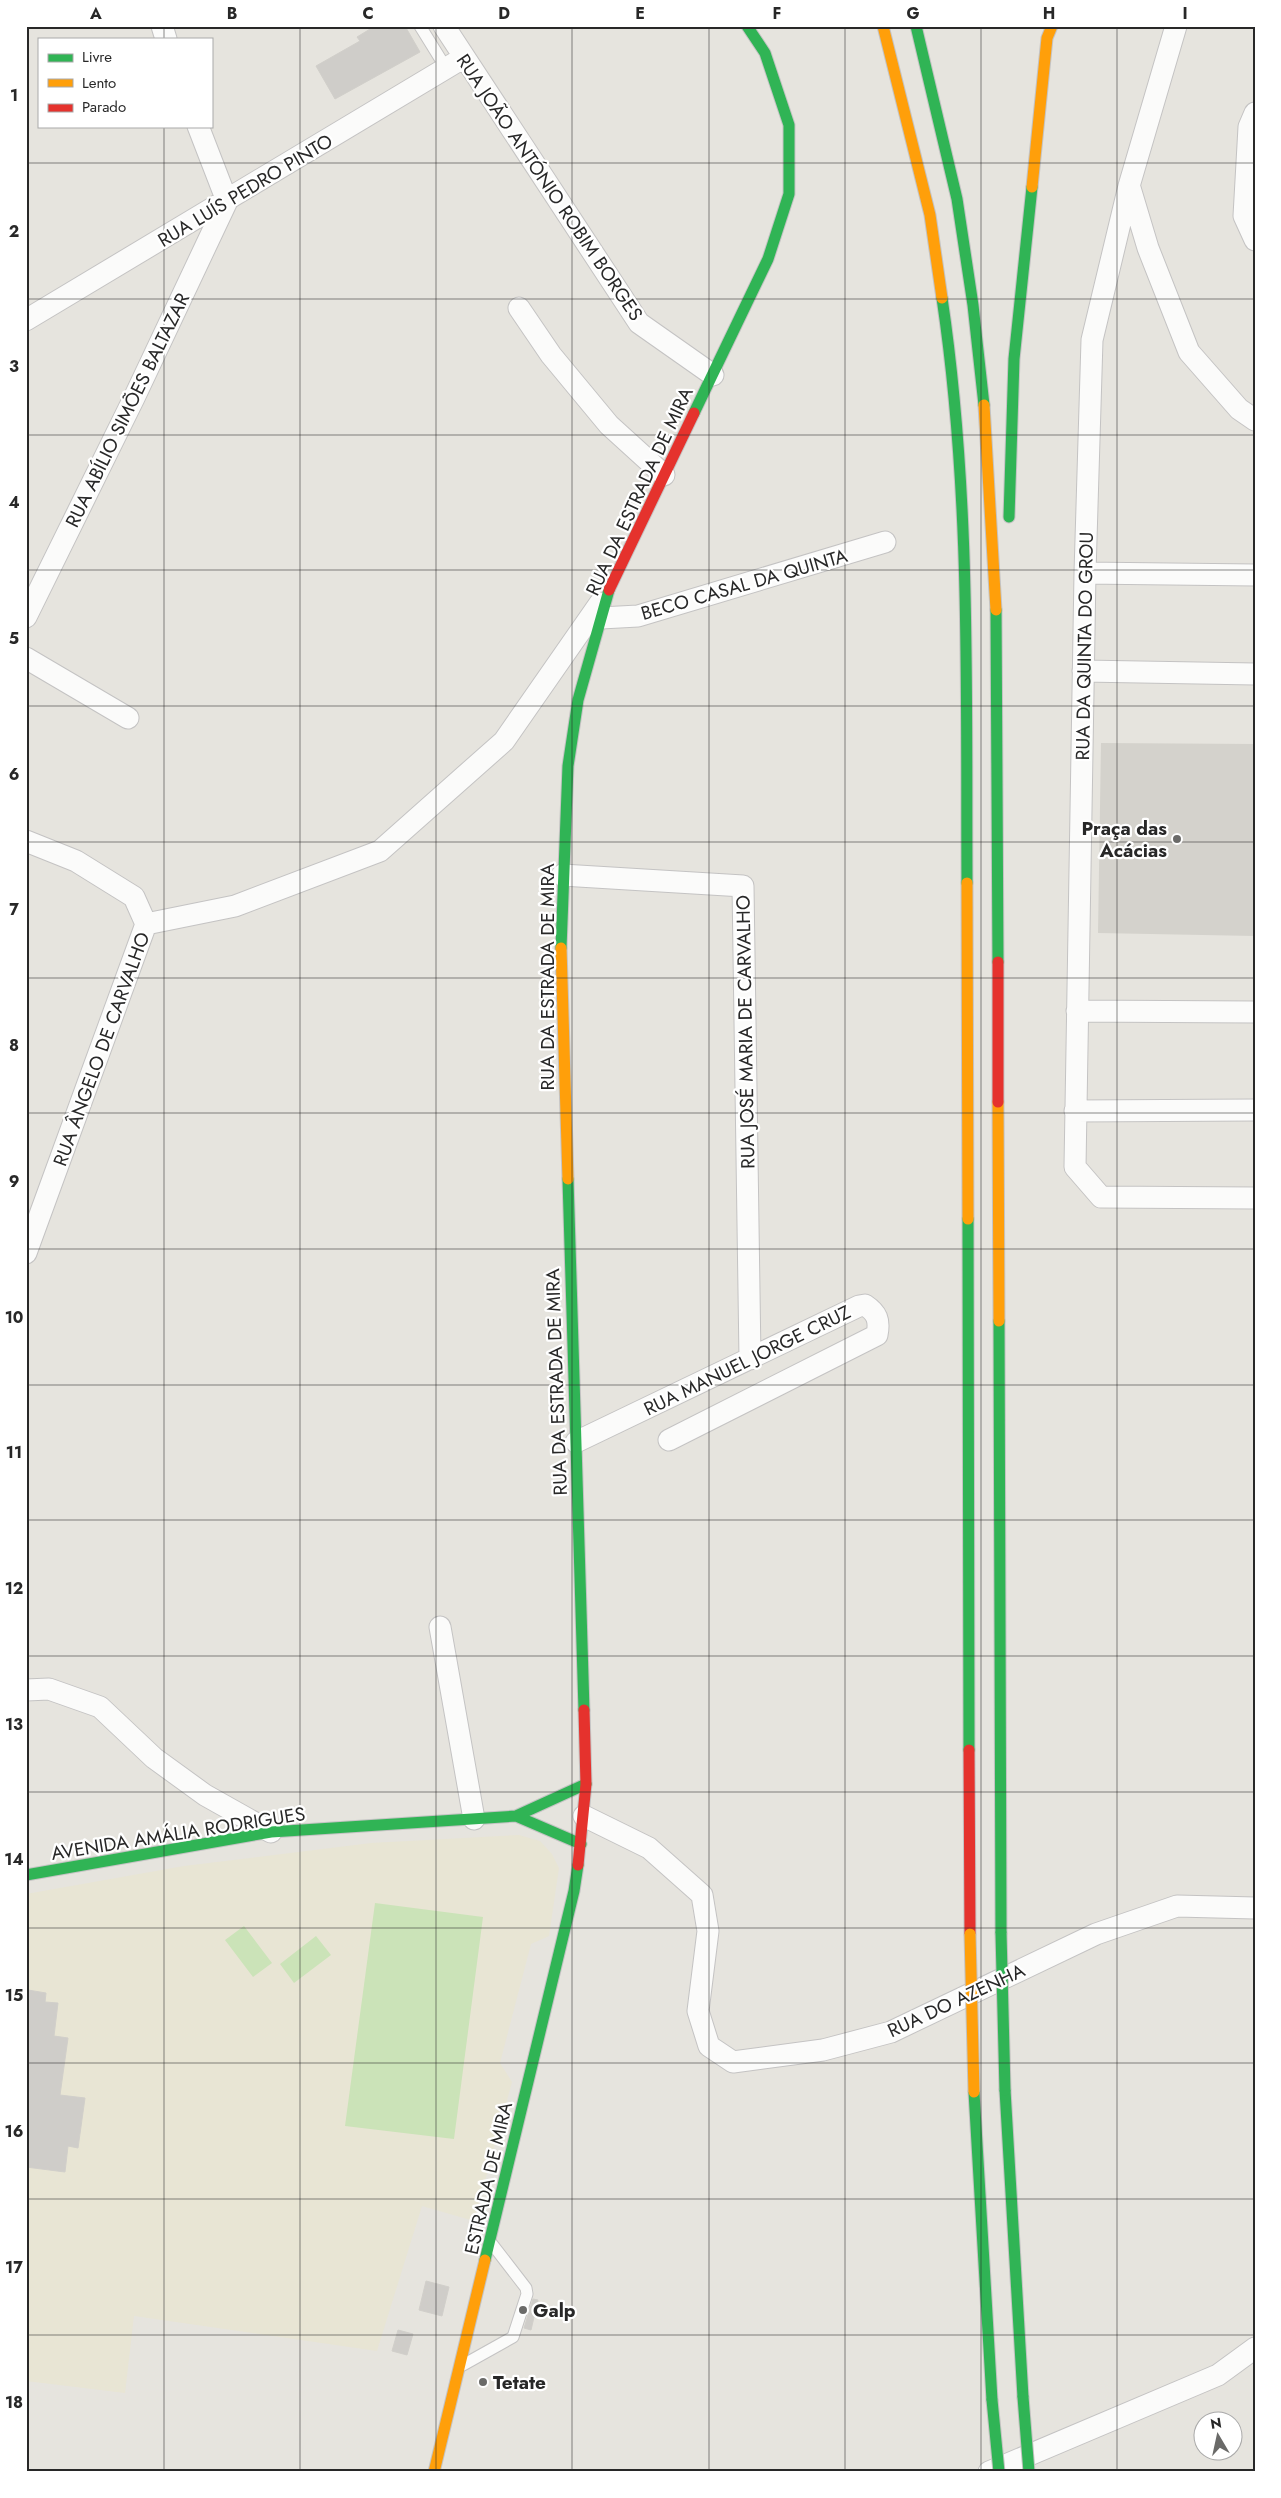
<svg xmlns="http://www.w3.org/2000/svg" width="1281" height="2498" font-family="Jost,sans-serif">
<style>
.education{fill:#e8e5d4}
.pitch{fill:#cbe3b8}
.plaza{fill:#d4d2cc}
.building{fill:#cfcdc9;stroke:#d1cfca}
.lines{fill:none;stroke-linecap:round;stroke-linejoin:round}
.lane-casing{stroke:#c4c3c3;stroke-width:13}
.street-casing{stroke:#c4c3c3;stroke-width:23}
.fast-casing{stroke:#c4c3c3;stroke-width:13}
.slow-casing{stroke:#c4c3c3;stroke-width:13}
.jam-casing{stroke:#c4c3c3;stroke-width:13}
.lane{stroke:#fbfbfa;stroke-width:11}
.street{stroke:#fbfbfa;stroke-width:21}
.fast{stroke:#30b455;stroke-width:11}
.slow{stroke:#ff9f0a;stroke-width:11}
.jam{stroke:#e5322d;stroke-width:11}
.fast-bridge-casing{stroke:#c3c2c0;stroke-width:13;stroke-linecap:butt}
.slow-bridge-casing{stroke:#c3c2c0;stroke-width:13;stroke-linecap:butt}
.fast-bridge{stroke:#30b455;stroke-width:11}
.slow-bridge{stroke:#ff9f0a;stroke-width:11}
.grid{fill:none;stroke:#282828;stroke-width:1;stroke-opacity:0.55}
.poi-dot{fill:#6a6a68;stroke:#fff;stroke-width:2}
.labels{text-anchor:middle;stroke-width:4.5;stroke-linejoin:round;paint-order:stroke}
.street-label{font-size:19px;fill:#282828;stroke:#fff}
.poi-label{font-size:19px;font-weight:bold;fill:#282828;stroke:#fff;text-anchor:start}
.neatline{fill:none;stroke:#282828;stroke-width:2}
.grid-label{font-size:16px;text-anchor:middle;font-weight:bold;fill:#282828}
</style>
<rect width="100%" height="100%" fill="#e6e4de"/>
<path class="education" d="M519,1835L540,1841L552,1854L559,1868L549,1936L531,1944L500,2063L512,2082L474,2221L422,2206L377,2351L134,2316L125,2393L26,2381V1894L184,1866L371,1843Z"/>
<path class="pitch" d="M375,1903L483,1917L454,2139L345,2126Z
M244,1926L272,1963L253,1977L225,1940Z
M316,1936L331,1955L294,1983L280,1964Z"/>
<path class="plaza" d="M1101,743L1255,744V936L1098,933Z"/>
<path class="building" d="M375,26H405L420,52L335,99L316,66L360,41L357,37Z
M28,1990L46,1993L45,2002L58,2003L54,2036L68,2038L60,2095L85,2098L78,2148L68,2146L65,2172L26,2167Z
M426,2281L449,2287L442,2316L419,2310Z
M533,2299L538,2300L531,2330L524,2328Z
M398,2330L413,2334L407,2355L392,2351Z"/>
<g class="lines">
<g class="lane-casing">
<path id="lane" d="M420,26L446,68
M463,2365L513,2337L527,2294L526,2288L492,2244"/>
</g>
<g class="street-casing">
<path id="street" d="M162,26L166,39
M444,26L639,323L713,375
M1176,26L1129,186L1092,340L1085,573L1075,1167L1101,1197L1255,1198
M1255,113L1249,127L1244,216L1255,240
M198,126L227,201
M1130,188L1148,248L1189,352L1239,409L1255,420
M519,308L551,355L609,425L664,475
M26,320L463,58
M1085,573L1255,575
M26,617L134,398L227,201
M601,618L638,616L885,542
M26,658L128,718
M1083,671L1255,674
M26,841L76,861L134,897L146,924
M562,875L743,886L750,1359
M1077,1011L1255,1012
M1075,1111L1255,1110
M26,1253L146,924L235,906L380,851L504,741L600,603
M576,1442L859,1306L865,1305C877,1313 880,1320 877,1335L669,1440
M440,1627L474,1819
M26,1690L49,1689L100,1707L154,1758L205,1795L271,1832
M584,1816L649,1848L702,1895L708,1931L698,2011L709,2046L733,2062L823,2050L891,2032L1096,1934L1177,1906L1255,1908
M989,2472L1218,2375L1255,2348"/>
</g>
<g class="fast-casing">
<path id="fast" d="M916,26L957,199L973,305L984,405
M942,298C971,492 966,687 967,883
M694,413L768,259L789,194V125L765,53L747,26
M1009,517L1014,359L1032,187
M996,610L998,962
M561,948L568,766L578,700L609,590
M568,1179L584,1710
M968,1219L969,1750
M999,1321L1001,1933
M516,1816L581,1844
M26,1875L271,1832L516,1816L586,1784
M1005,2090L1023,2397
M974,2092L992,2400
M485,2260L574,1891L578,1865"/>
</g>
<g class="slow-casing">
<path id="slow" d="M883,26L930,215L942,298
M1032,187L1047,38L1052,26
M984,405L996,610
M967,883L968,1219
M561,948L568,1179
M998,1102L999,1321
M434,2472L485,2260"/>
</g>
<g class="jam-casing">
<path id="jam" d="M609,590L694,413
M998,962V1102
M969,1750L970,1934
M578,1865L586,1784L584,1710"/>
</g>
<use href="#lane" class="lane"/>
<use href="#street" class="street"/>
<use href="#fast" class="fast"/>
<use href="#slow" class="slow"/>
<use href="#jam" class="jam"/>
<g class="fast-bridge-casing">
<path id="fast-bridge" d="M1001,1933L1005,2090
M1023,2397L1029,2472
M992,2400L999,2472"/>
</g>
<g class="slow-bridge-casing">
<path id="slow-bridge" d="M970,1934L974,2092"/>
</g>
<use href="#fast-bridge" class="fast-bridge"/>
<use href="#slow-bridge" class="slow-bridge"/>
</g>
<path class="grid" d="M164,26V39M300,26V2472M436,26V2472M572,26V2472M709,26V2472M845,26V2472M981,26V2472M1117,26V2472M164,126V2472M26,163H1255M26,299H1255M26,435H1255M26,570H1255M26,706H1255M26,842H1255M26,978H1255M26,1113H1255M26,1249H1255M26,1385H1255M26,1520H1255M26,1656H1255M26,1792H1255M26,1928H1255M26,2063H1255M26,2199H1255M26,2335H1255"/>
<g class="poi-dot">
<circle cx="1177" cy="839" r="5"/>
<circle cx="523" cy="2310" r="5"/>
<circle cx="483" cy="2382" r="5"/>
</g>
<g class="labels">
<g class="street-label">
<text transform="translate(550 187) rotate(56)" y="7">RUA JOÃO ANTÓNIO ROBIM BORGES</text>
<text transform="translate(245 190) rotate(-31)" y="7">RUA LUÍS PEDRO PINTO</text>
<text transform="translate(127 410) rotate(-64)" y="7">RUA ABÍLIO SIMÕES BALTAZAR</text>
<text transform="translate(639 491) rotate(-65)" y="7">RUA DA ESTRADA DE MIRA</text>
<text transform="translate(744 584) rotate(-16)" y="7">BECO CASAL DA QUINTA</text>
<text transform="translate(1084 646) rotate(-89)" y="7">RUA DA QUINTA DO GROU</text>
<text transform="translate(547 977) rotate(-90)" y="7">RUA DA ESTRADA DE MIRA</text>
<text transform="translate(745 1032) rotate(-91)" y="7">RUA JOSÉ MARIA DE CARVALHO</text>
<text transform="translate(101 1049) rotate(-70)" y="7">RUA ÂNGELO DE CARVALHO</text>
<text transform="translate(747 1360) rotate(-26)" y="7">RUA MANUEL JORGE CRUZ</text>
<text transform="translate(556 1382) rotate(-92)" y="7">RUA DA ESTRADA DE MIRA</text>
<text transform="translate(178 1833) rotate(-9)" y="7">AVENIDA AMÁLIA RODRIGUES</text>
<text transform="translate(956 2000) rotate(-25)" y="7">RUA DO AZENHA</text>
<text transform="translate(488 2178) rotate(-77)" y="7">ESTRADA DE MIRA</text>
</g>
<g class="poi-label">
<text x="1167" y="835" text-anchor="end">Praça das<tspan x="1167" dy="22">Acácias</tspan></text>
<text x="533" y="2317">Galp</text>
<text x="493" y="2389">Tetate</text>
</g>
</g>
<rect width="1281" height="2498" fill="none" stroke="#ffffff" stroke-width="55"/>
<rect x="38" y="38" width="175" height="90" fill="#ffffff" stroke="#a9a9a9"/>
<rect x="48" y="54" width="25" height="8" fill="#30b455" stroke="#a9a9a9"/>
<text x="82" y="62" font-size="15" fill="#282828">Livre</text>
<rect x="48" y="79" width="25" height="8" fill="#ff9f0a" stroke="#a9a9a9"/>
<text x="82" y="88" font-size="15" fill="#282828">Lento</text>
<rect x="48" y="104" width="25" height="8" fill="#e5322d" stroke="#a9a9a9"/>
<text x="82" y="112" font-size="15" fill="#282828">Parado</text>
<g transform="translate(1218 2436) rotate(351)"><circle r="24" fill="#ffffff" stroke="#a9a9a9"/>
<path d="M0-4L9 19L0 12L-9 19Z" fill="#6a6a68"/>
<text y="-8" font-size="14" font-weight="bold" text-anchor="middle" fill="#282828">N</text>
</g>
<rect x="28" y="28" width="1226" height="2442" class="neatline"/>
<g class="grid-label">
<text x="96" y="19">A</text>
<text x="232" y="19">B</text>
<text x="368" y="19">C</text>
<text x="504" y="19">D</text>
<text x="640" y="19">E</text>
<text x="777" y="19">F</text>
<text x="913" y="19">G</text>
<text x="1049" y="19">H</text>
<text x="1185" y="19">I</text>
<text x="14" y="101">1</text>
<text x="14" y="237">2</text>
<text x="14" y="372">3</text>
<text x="14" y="508">4</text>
<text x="14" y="644">5</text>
<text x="14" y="780">6</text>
<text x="14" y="915">7</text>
<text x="14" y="1051">8</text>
<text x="14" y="1187">9</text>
<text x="14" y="1323">10</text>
<text x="14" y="1458">11</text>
<text x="14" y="1594">12</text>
<text x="14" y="1730">13</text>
<text x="14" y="1865">14</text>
<text x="14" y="2001">15</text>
<text x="14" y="2137">16</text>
<text x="14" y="2273">17</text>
<text x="14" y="2408">18</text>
</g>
</svg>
